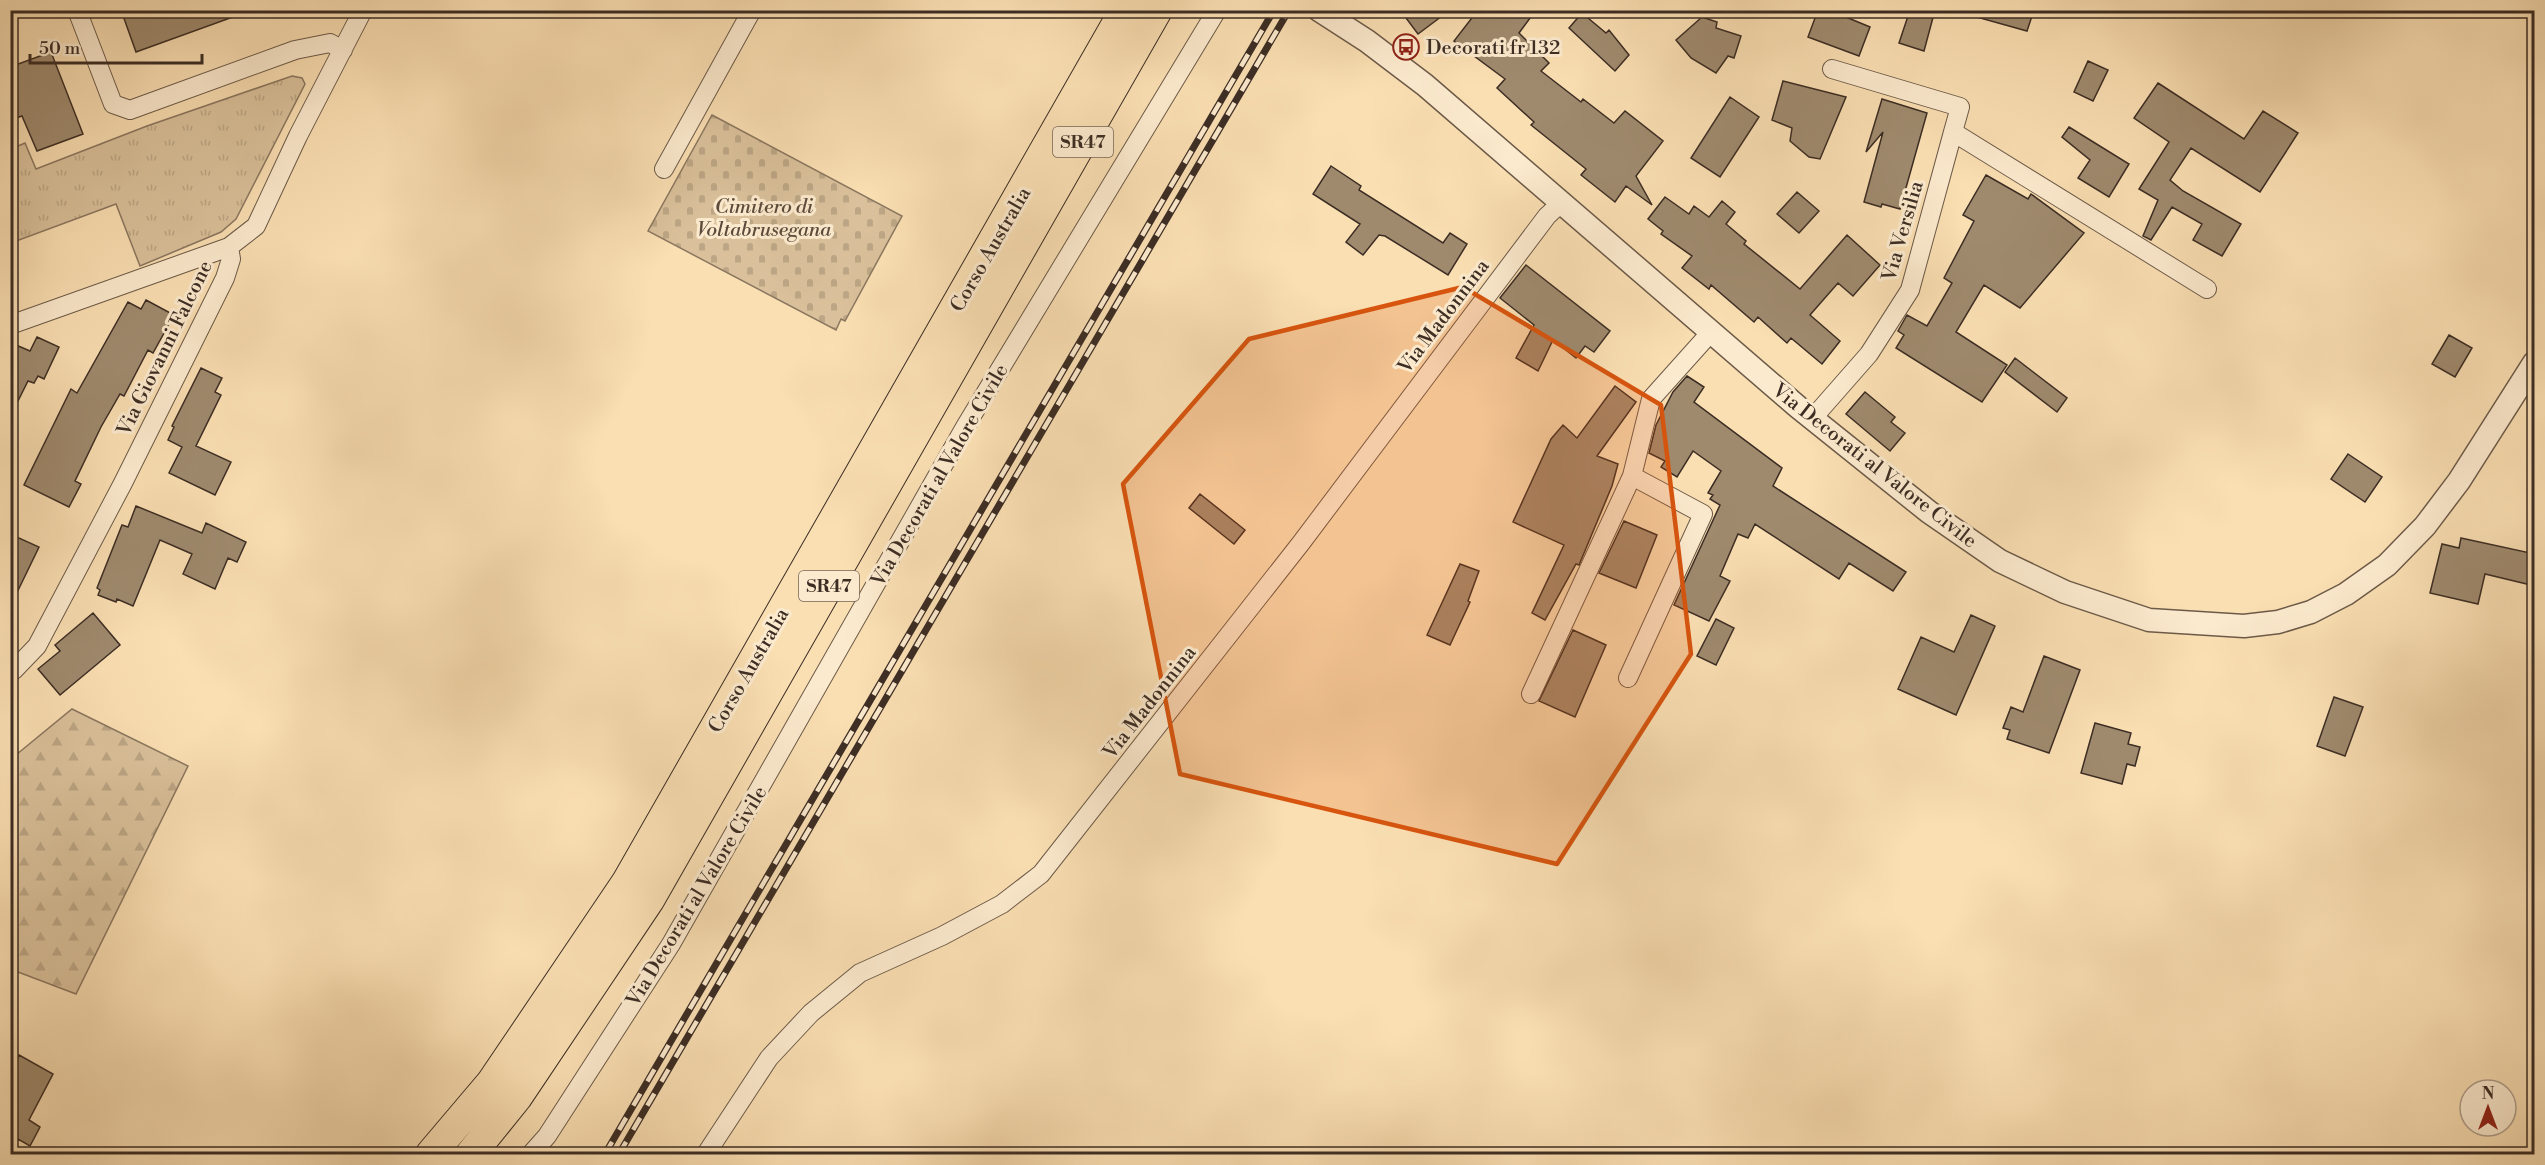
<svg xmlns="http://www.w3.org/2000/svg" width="2545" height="1165" font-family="'Libre Bodoni',serif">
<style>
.grass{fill:url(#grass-tufts);stroke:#8b7760;stroke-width:1.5}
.forest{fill:url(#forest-firs);stroke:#8b7760;stroke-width:1.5}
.cemetery{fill:url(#cemetery-stones);stroke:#8b7760;stroke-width:1.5}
.building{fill:#9f8a6e;stroke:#3c2d24;stroke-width:1.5}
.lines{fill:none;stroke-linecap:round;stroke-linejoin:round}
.minor-casing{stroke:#6c5a48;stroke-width:20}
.tertiary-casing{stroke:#6c5a48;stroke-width:25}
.trunk-casing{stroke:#3c2d24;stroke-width:32}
.minor{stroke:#fceace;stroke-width:18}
.tertiary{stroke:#fceace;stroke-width:22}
.trunk{stroke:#fadfb3;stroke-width:30}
.rail-casing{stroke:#3c2d24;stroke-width:7}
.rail{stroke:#fceace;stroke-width:4.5;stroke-dasharray:14;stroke-linecap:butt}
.marked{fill:#d7550e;fill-opacity:0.2;stroke:#d7550e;stroke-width:4.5;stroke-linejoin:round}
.labels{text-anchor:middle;stroke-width:6;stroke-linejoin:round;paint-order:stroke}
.shield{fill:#fceace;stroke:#766657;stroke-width:1.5}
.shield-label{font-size:18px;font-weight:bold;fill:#3c2d24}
.poi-label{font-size:20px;fill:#3c2d24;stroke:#fceace;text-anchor:start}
.park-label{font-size:20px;font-style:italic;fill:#5c4b3c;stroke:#fceace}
.street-label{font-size:20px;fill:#3c2d24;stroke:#fceace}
</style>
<defs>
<pattern id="grass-tufts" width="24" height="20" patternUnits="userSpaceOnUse" patternTransform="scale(1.5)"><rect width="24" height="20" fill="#dac19b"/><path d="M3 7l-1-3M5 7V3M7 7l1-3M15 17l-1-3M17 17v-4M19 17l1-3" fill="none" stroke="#bca685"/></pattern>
<pattern id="forest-firs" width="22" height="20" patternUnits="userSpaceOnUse" patternTransform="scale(1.5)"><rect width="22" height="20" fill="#dac19b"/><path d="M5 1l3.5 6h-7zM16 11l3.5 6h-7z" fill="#bca685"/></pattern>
<pattern id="cemetery-stones" width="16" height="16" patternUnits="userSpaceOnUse" patternTransform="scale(1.5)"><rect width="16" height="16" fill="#dac19b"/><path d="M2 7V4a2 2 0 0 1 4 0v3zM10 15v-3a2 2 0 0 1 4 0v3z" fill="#bca685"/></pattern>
</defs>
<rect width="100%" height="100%" fill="#fadfb3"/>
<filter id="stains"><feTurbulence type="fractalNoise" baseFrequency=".00333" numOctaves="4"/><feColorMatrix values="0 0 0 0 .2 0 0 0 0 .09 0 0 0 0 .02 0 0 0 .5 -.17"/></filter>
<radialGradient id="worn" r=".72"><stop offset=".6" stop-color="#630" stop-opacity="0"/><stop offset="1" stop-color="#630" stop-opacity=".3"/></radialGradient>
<path class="grass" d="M292,76L302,78L305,84L236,219L221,232L140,266L116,204L11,243V149L25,143L36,169L147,126Z"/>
<path class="forest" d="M72,709L188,766L76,994L10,969L11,759Z"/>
<path class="cemetery" d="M712,115L902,216L845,321L841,319L836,330L648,231Z"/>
<path class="building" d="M121,10H244V13L136,52Z
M1400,10H1450L1418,34Z
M1478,10H1536L1519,33L1549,63L1541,71L1581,102L1583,99L1614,123L1625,111L1663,141L1636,176L1652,205L1626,186L1615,202L1581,175L1586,169L1531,125L1534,122L1497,88L1505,79L1454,41Z
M1818,10H1829L1870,27L1859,56L1808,37Z
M1910,10H1935L1924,51L1899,43Z
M1974,10H2034L2027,31L1973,16Z
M1582,13L1606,33L1609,30L1629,55L1615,71L1569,28Z
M1702,17L1717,22L1716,28L1741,36L1734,58L1728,56L1716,73L1691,58L1676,40Z
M51,52L83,134L37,151L22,116L10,120V67Z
M2088,61L2108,70L2093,101L2074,92Z
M1783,81L1846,97L1820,159L1809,157L1790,141L1792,128L1772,120Z
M2158,83L2244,139L2263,111L2298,133L2260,192L2191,148L2170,180L2183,191L2241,224L2222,256L2193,240L2202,224L2172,207L2151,240L2143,236L2158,200L2139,189L2169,142L2134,118Z
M1730,97L1759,117L1720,177L1691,158Z
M1882,99L1927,113L1900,209L1882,204L1881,207L1864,202L1883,132L1866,152Z
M2069,127L2129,164L2109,197L2078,178L2090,160L2062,137Z
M1331,166L1361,186L1359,190L1443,243L1450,233L1467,244L1448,275L1385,236L1379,235L1363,255L1346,242L1360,224L1313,194Z
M1986,175L2028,199L2031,194L2084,233L2020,308L1984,285L1956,332L2007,365L1982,402L1896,348L1904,335L1898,331L1907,315L1927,326L1952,283L1944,278L1974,221L1963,215Z
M1797,192L1819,211L1799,233L1777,214Z
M1665,197L1689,214L1694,206L1709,217L1722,201L1735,212L1726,224L1746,241L1744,244L1800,289L1847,235L1880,265L1853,296L1838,283L1810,315L1840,341L1822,364L1791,338L1787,343L1758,317L1754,322L1711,285L1709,289L1682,268L1692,256L1661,234L1663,231L1648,219Z
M1526,265L1610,331L1594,352L1585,346L1576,358L1553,340L1538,371L1516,358L1534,325L1500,298Z
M146,300L174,315L153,353L148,350L124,396L120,394L101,427L75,481L81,484L69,507L24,485L71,389L77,393L128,302L141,309Z
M2449,335L2472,348L2455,377L2432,364Z
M37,337L59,347L44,379L38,376L34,383L28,381L10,417V356L16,345L30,351Z
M2015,358L2067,398L2057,412L2005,372Z
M201,368L222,378L215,392L221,395L196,446L231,462L215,495L169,473L182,447L168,440L174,427L172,426Z
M1687,376L1704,387L1694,402L1782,468L1773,486L1906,572L1893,591L1849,563L1839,579L1755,524L1748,538L1738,534L1720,576L1730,581L1709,621L1674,605L1720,505L1710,499L1713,495L1708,493L1721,471L1693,451L1677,477L1661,467L1665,461L1649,453L1656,425L1673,392Z
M1615,386L1636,402L1597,456L1618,464L1612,486L1579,565L1576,564L1545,620L1532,613L1564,545L1513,522L1551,439L1563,425L1577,438Z
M1865,392L1895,417L1891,422L1905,433L1890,451L1846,414Z
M2348,454L2382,477L2365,502L2331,479Z
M1200,494L1245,530L1234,544L1189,508Z
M136,506L202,533L206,523L246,542L237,562L228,558L215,589L183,574L192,554L160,540L133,606L117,599L116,602L98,595L100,590L97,588L122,525L128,527Z
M1624,521L1657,535L1636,588L1599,573Z
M10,534L39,547L10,607Z
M2461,538L2535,554V586L2485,574L2478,604L2430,593L2442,544L2459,548Z
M1460,564L1479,571L1468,601L1470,602L1450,645L1427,635Z
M93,613L120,645L60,695L38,669L60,651L55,645Z
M1971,615L1995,626L1956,715L1898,689L1921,637L1954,652Z
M1716,619L1734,628L1716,665L1697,656Z
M1573,630L1606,645L1575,717L1539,701Z
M2044,656L2080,670L2049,753L2007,739L2010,730L2003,728L2011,707L2023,712Z
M2334,697L2363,707L2345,756L2317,746Z
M2095,723L2131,733L2128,744L2140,747L2135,766L2127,764L2122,784L2081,773Z
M19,1055L53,1074L29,1120L40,1127L30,1146L18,1139L10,1154V1072Z"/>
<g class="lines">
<g class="minor-casing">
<path id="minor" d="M77,10L113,104L130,110L295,50L330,43L343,50
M1832,69L1960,107L1953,132
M664,169L752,10
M10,325L229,247
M1812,419L1869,354L1910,290L1953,132L2207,289
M10,670H14L37,646L123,483L225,278L231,259L229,247L256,226L298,136L363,10
M1628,678L1703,514L1632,476
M1531,694L1632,476L1651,399L1711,332
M531,1154L547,1136L671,944L965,427L1217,10
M706,1154L769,1058L811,1013L860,973L942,936L1002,904L1041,874L1301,543L1547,216L1562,202"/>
</g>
<g class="tertiary-casing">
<path id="tertiary" d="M1319,10L1367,41L1425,85L1798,407L1929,512L2000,561L2065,592L2149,620L2244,626L2278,622L2311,612L2346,594L2387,565L2425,526L2459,481L2534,363"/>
</g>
<g class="trunk-casing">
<path id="trunk" d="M431,1154L492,1082L627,882L1125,10
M471,1154L517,1097L649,900L1157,10"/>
</g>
<use href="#minor" class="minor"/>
<use href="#tertiary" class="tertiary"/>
<use href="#trunk" class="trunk"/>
<g class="rail-casing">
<path id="rail" d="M605,1154L1274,10
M619,1154L1289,10"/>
</g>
<use href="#rail" class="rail"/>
</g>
<path class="marked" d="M1463,287L1661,405L1691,654L1557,864L1180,774L1123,484L1249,339Z"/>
<defs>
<g id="bus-ring" transform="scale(1.35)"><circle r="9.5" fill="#fceace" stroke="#8f2418" stroke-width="1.5"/><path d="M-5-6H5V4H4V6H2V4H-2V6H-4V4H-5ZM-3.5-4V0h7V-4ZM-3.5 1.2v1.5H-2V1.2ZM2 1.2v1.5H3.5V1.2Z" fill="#8f2418"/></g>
</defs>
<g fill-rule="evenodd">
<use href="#bus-ring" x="1406" y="47"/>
</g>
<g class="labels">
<g class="shield">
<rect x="1053" y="127" width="60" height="30" rx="4.5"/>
<rect x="799" y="571" width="60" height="30" rx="4.5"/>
</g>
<g class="shield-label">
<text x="1083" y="148">SR47</text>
<text x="829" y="592">SR47</text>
</g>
<g class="poi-label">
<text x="1426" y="54">Decorati fr 132</text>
</g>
<g class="park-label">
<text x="764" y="213">Cimitero di<tspan x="764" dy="23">Voltabrusegana</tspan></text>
</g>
<g class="street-label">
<text transform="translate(1902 231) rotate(-74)" y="7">Via Versilia</text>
<text transform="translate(990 249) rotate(-60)" y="7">Corso Australia</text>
<text transform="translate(1443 316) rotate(-53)" y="7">Via Madonnina</text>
<text transform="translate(164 348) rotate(-64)" y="7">Via Giovanni Falcone</text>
<text transform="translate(1875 465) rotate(38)" y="7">Via Decorati al Valore Civile</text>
<text transform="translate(939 475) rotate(-60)" y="7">Via Decorati al Valore Civile</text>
<text transform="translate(748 670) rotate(-60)" y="7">Corso Australia</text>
<text transform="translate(1149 702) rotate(-52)" y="7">Via Madonnina</text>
<text transform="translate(696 896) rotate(-59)" y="7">Via Decorati al Valore Civile</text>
</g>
</g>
<rect width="2545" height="1165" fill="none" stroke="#fadfb3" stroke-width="36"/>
<rect x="12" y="12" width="2521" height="1141" fill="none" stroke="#3c2d24" stroke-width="3"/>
<rect x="18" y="18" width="2509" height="1129" fill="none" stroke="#3c2d24" stroke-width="1.5"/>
<g transform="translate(2488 1108)"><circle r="28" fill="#fceace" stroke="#af9e8a" stroke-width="1.5"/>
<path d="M0-4.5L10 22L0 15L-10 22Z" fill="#8f2418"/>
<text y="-9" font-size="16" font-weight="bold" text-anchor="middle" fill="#3c2d24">N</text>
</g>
<path d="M30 54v9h172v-9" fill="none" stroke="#3c2d24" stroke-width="3"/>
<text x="39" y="54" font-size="18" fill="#3c2d24" stroke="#fceace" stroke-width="4.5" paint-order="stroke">50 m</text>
<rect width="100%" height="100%" filter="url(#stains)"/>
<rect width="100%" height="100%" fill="url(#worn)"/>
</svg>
